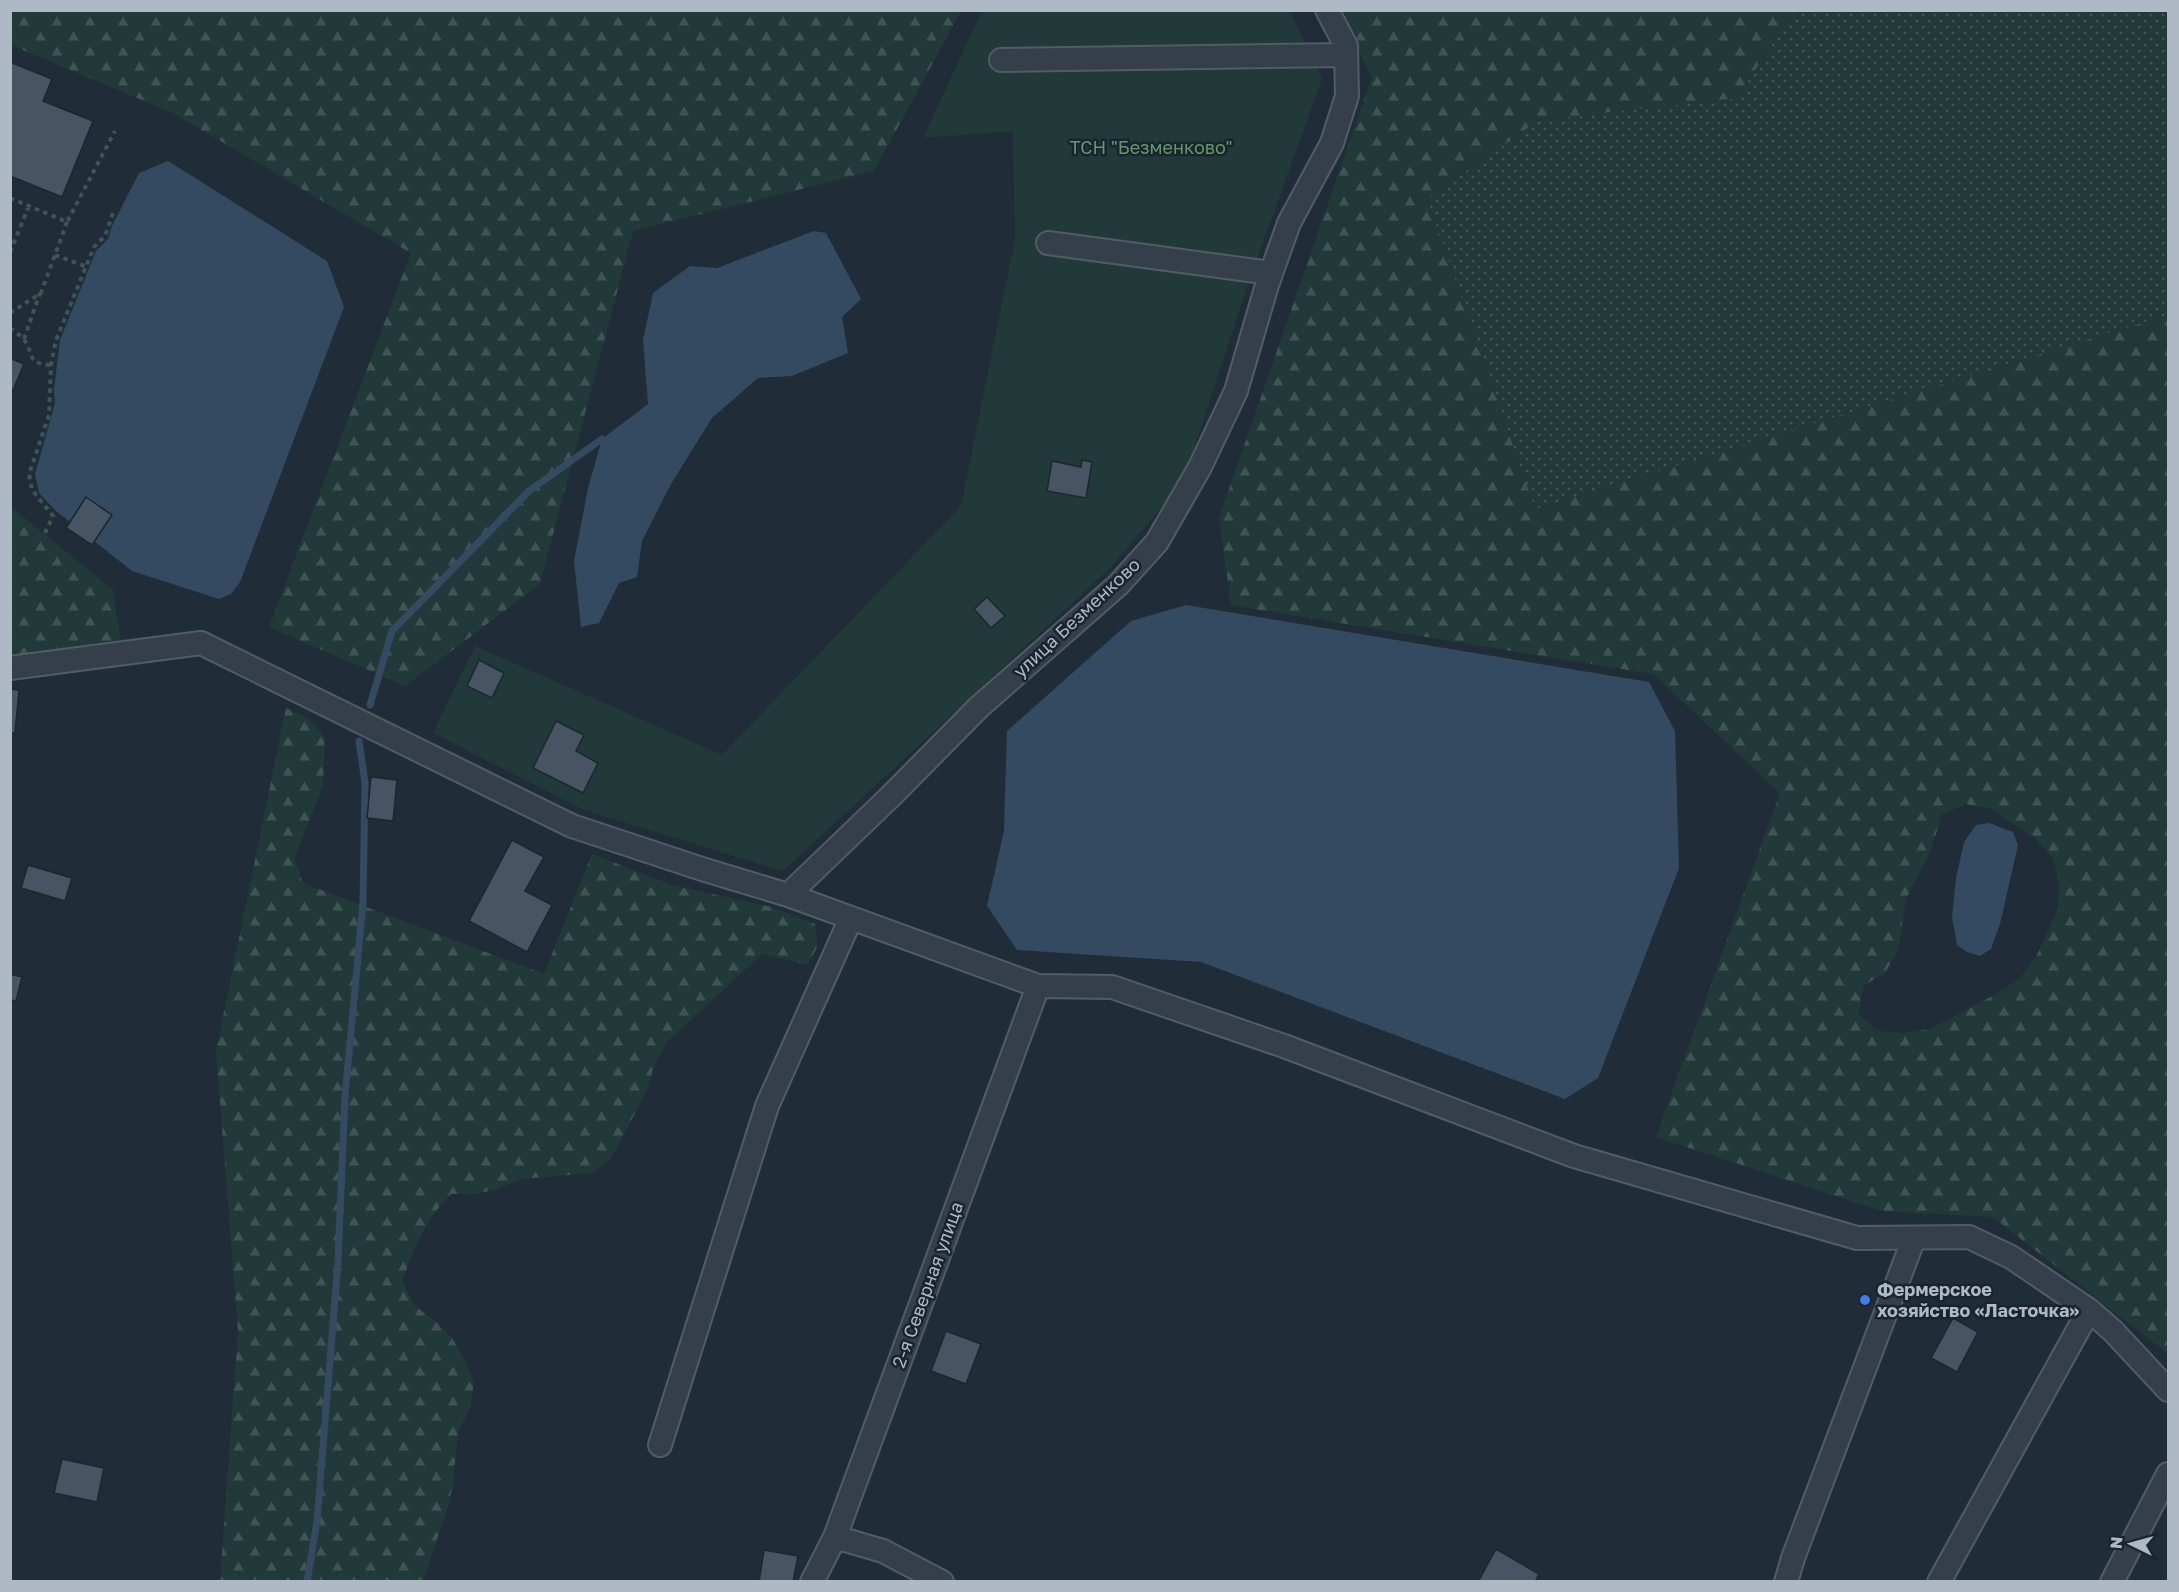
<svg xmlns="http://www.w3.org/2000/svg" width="2179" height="1592" font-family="'Golos Text',sans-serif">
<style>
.grass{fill:url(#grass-dots)}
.forest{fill:url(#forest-firs);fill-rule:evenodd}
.green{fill:#22393a}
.water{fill:#334a61}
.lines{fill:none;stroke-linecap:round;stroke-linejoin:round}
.stream{stroke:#334a61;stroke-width:7}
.building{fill:#465463;stroke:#1b2630;stroke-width:1.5}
.minor-casing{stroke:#525c67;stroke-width:26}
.path{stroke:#3d5555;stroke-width:4;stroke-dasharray:4.5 4.5;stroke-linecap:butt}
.minor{stroke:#343f4a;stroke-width:22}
.shop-dot{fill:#3f7fe0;stroke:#19242e;stroke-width:2}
.labels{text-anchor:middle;stroke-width:5;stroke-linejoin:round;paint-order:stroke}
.park-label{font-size:18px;fill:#65976d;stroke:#19242e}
.street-label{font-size:18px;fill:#afb9c6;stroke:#19242e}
.poi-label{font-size:18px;font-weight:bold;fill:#afb9c6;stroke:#19242e;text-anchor:start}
</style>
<defs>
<pattern id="grass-dots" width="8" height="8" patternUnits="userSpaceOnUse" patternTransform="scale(1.5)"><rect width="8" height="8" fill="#22393a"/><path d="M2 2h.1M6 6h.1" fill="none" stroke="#405455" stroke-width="1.8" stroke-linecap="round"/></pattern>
<pattern id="forest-firs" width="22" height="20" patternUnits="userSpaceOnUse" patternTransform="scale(1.5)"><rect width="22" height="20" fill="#22393a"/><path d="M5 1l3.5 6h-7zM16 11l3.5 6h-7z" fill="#405455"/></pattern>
</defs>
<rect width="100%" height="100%" fill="#202d39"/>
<path class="grass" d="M1794,11H2168V315L1535,509L1427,198L1539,120L1737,98Z"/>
<path class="forest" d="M10,11L11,10L961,11L874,171L633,231L540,584L405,686L269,627L411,253L173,113L11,45Z
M1338,11H1794L1737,98L1539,120L1427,198L1535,509L2168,315V1354L1993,1217L1882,1211L1656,1137L1780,793L1653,674L1231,605L1219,518L1372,77ZM1966,804L1991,809L2035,838L2053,858L2059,883L2058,909L2036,957L2020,978L1998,993L1930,1029L1904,1033L1878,1031L1859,1015L1863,986L1885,973L1898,950L1906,899L1930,853L1942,814Z
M11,507L113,590L121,644L11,667Z
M286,708L309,719L325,737L323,785L294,859L303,883L544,974L592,854L672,885L771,907L815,924L818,946L807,965L762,954L669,1040L655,1062L648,1088L612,1157L593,1173L521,1179L498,1189L474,1194H451C425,1220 415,1247 402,1281L414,1305L435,1321L452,1338L464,1359L474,1382L470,1409L458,1431L453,1484L448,1507L423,1581H220L238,1331L216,1051Z"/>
<path class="green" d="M982,11H1290L1322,79L1248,284L1183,482L1110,568L783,871L584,810L433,733L475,646L722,755L961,506L1015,239L1013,131L923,138Z"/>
<path class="water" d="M168,161L327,261L344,307L240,582L231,594L219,599L132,571L56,511L39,493L35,474L55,403L54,389L60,340L96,251L108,239L112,226L139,173Z
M814,231L826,233L861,299L842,317L848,353L792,376L758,378L712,418L671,484L642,541L637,577L619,583L599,623L581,627L574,561L588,488L602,439L648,404L643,340L653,293L690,266L717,268Z
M1186,605L1649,682L1675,731L1679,868L1598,1078L1565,1099L1201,962L1017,950L987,906L1004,831L1007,731L1131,621Z
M1989,823L2013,832L2018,845L2000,924L1991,949L1980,956L1967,952L1957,945L1952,917L1956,878L1964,842L1976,825Z"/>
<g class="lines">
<path class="stream" d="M370,705L392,631L529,491L602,439
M307,1582L317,1521L338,1261L345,1096L363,903L365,783L359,741"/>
</g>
<path class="building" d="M10,62L52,79L43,101L93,121L62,197L10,176Z
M10,358L24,364L13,390L10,389Z
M1082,460L1092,462L1086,498L1047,491L1052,461L1081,467Z
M86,497L112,515L92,545L66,528Z
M987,597L1005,616L991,628L974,609Z
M479,660L504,673L492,698L467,686Z
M10,689L19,690L15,733H10Z
M556,721L584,735L576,751L598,763L583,793L533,768Z
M371,777L397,780L393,821L367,818Z
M512,840L544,857L525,891L552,905L527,952L469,921Z
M28,865L72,878L65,901L21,888Z
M10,974L22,977L16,1001L10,1000Z
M1953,1318L1978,1332L1957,1372L1931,1358Z
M946,1331L981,1344L966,1384L931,1371Z
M62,1459L104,1468L97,1502L54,1493Z
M1496,1549L1539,1574L1535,1582H1478Z
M764,1550L798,1556L793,1582H759Z"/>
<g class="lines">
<g class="minor-casing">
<path id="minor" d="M1001,60L1346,55
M1048,243L1271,273
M10,668L201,643L572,826L702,869L788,895L1038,986L1112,987L1284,1046L1574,1156L1857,1238L1969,1237L2011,1257L2089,1310L2113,1331L2168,1390
M788,895L891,796L979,707L1118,585L1157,542L1200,467L1236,391L1267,285L1289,223L1332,143L1347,96L1346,46L1327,10
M660,1445L767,1106L851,918
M835,1537L883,1551L942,1582
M812,1582L835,1537L1038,986
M1786,1582L1793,1558L1914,1238
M1939,1582L2089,1310
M2112,1582L2168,1474"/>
</g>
<path class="path" d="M10,198L67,222L115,131
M10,252L29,206
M55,255L87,267
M10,313L41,293L67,222
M10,328C15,332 22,336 25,341C35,359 28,363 51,365
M24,339L40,293
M45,533L53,516L32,490L29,474L49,415L51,365L56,340L94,247L105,236L113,213"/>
<use href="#minor" class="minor"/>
</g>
<circle class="shop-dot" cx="1865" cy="1300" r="6"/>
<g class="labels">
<g class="park-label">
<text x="1151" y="154">ТСН "Безменково"</text>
</g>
<g class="street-label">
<text transform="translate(1077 618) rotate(-43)" y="6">улица Безменково</text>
<text transform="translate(928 1285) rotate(-70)" y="6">2-я Северная улица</text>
</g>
<g class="poi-label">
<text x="1877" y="1296">Фермерское<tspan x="1877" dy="21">хозяйство «Ласточка»</tspan></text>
</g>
</g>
<rect width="2179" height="1592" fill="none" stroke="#afb9c6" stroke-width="24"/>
<g transform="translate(2131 1544) rotate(275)" stroke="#19242e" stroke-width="4.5" paint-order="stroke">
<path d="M0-4.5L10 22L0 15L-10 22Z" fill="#afb9c6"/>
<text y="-9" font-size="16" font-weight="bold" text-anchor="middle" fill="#afb9c6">N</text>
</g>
</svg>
